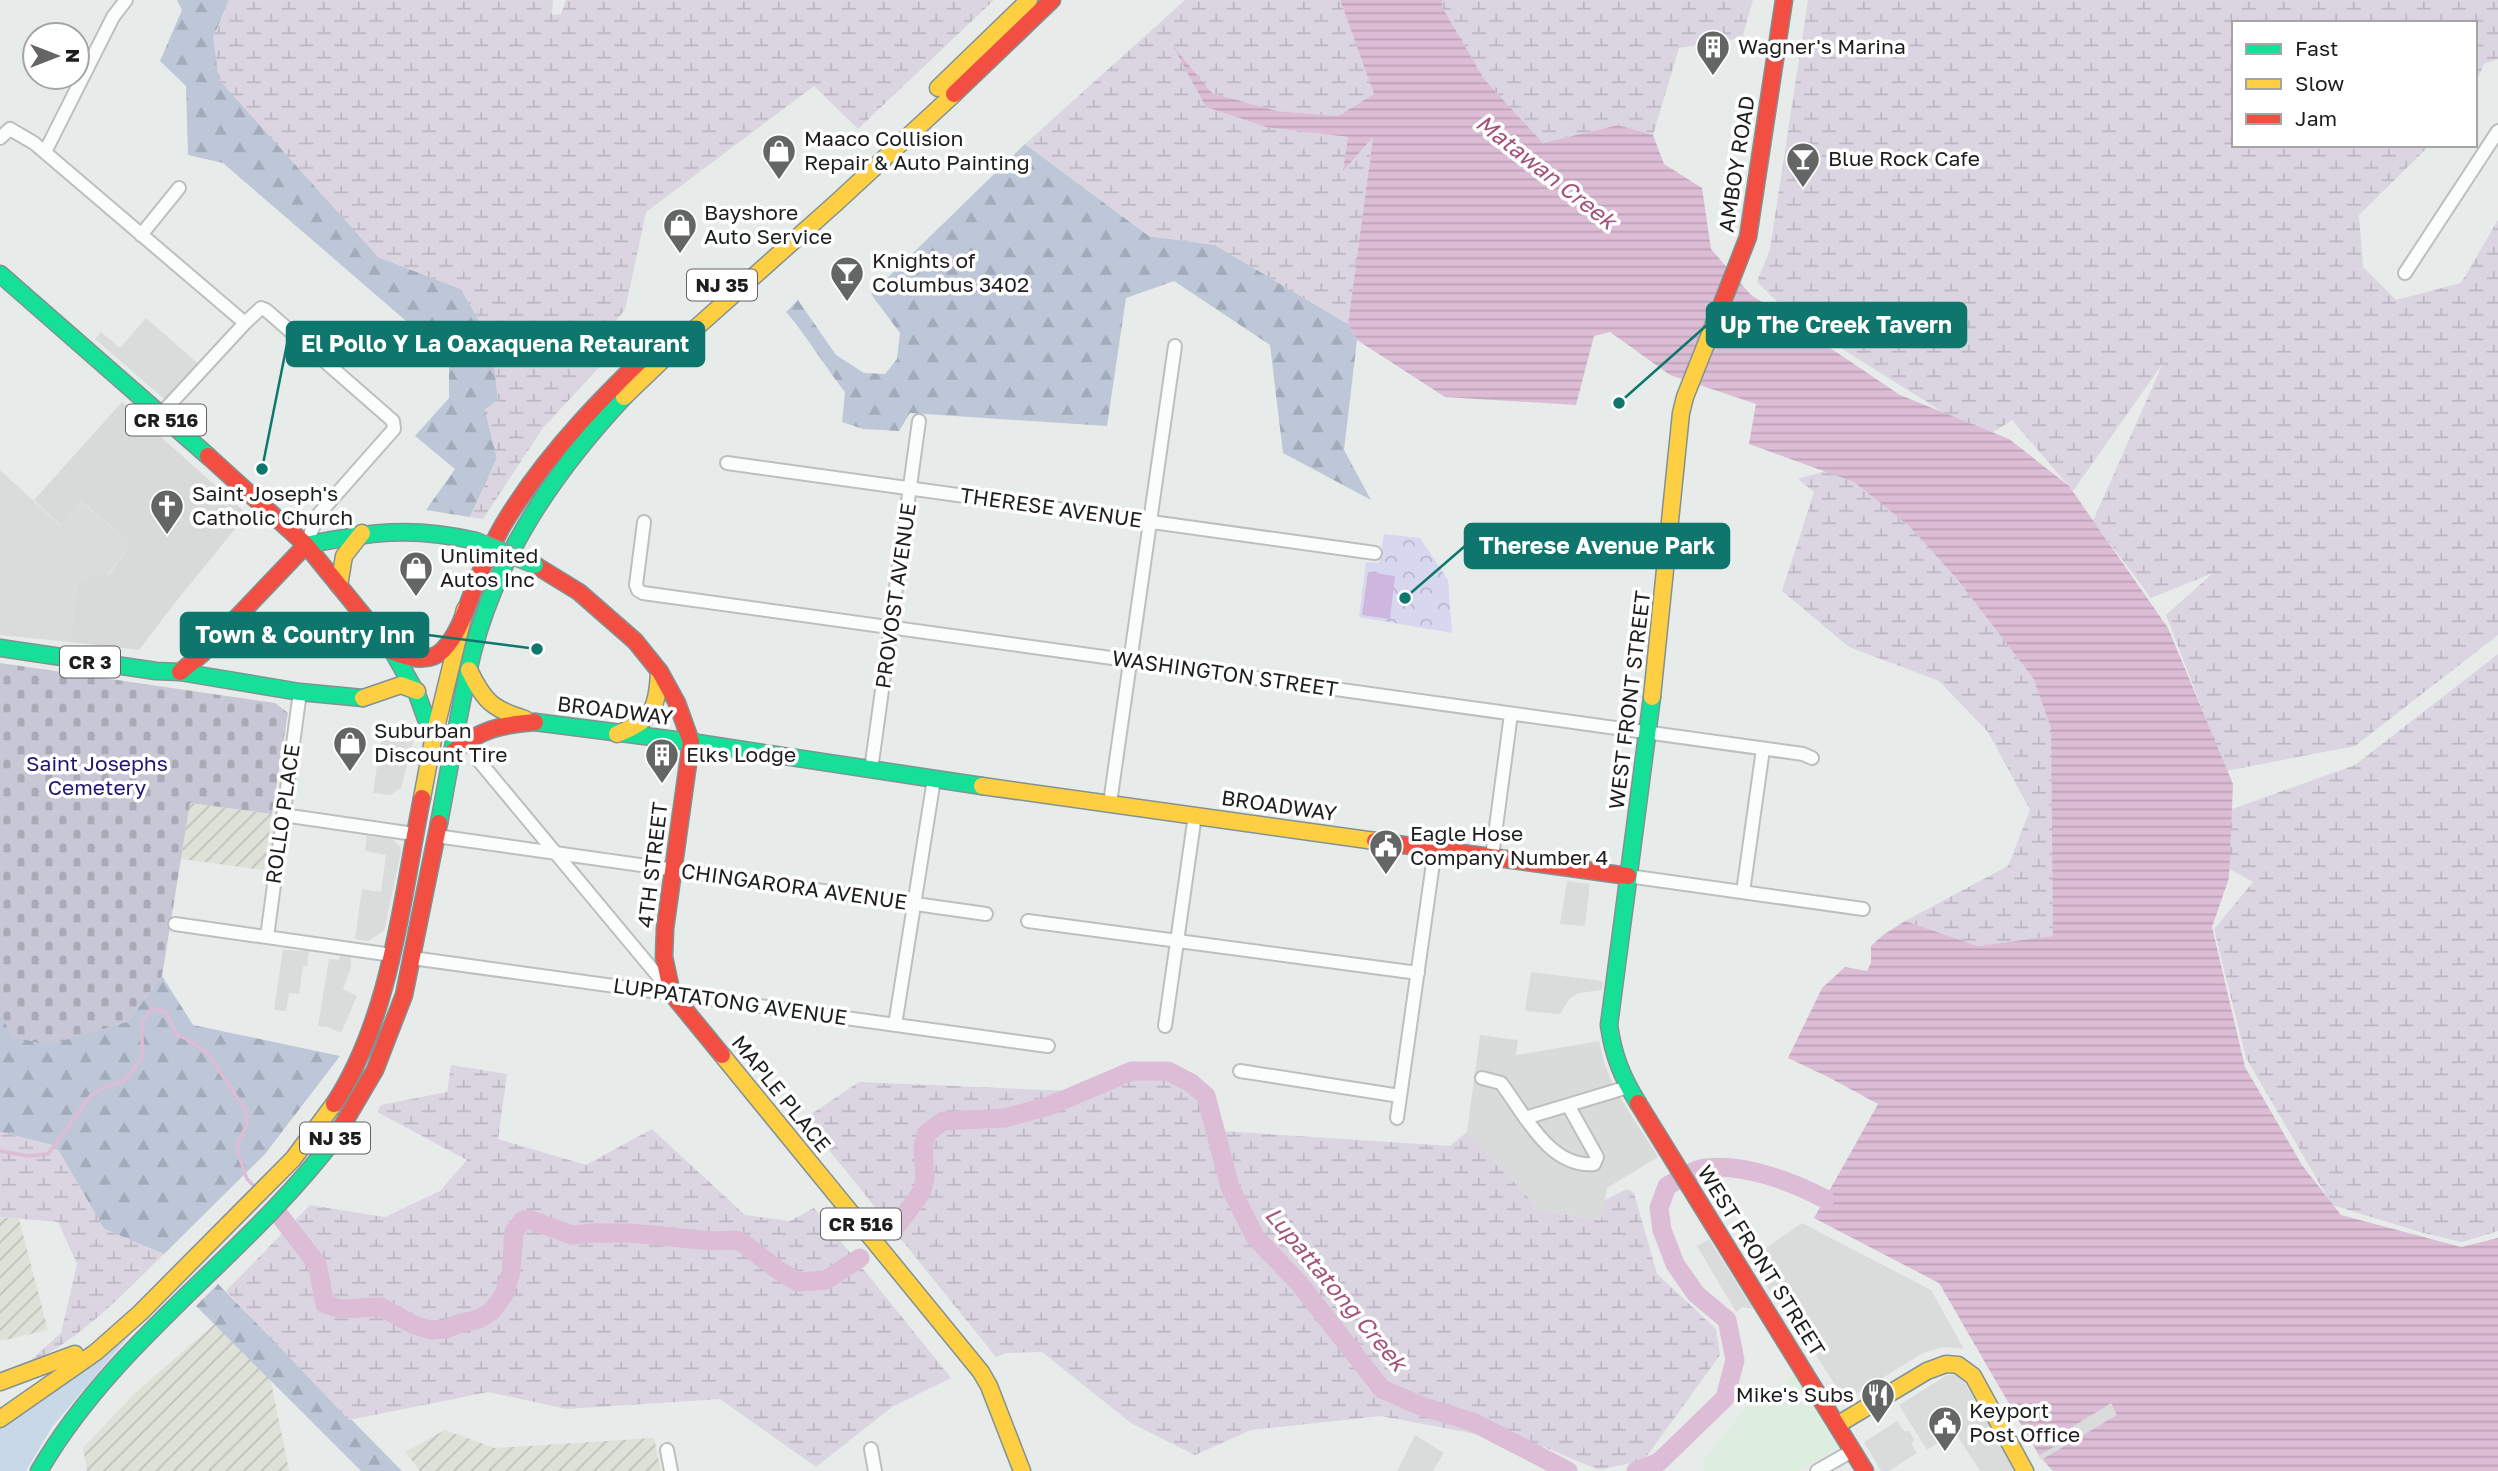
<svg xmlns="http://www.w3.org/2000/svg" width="2498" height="1471" font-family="'Golos Text',sans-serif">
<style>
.residential{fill:#d8dbda}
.commercial{fill:#ddede0}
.industrial{fill:url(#industrial-furrows)}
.religious{fill:#d8dada}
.grass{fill:#c8d8e7}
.forest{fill:url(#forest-firs)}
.wetland{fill:url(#wetland-marsh)}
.cemetery{fill:url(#cemetery-stones)}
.park{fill:url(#park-crowns)}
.pitch{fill:#ceb6df}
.parking{fill:#dadcdb}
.water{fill:url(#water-rules)}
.pier{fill:#dadcdc}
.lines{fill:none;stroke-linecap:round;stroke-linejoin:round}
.stream{stroke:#dcbdd5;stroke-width:3.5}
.river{stroke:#dcbdd5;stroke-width:19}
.street-casing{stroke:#bdbfbf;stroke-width:16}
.fast-casing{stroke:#819294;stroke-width:19}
.slow-casing{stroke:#819294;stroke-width:19}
.jam-casing{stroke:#819294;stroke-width:19}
.street{stroke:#fbfcfc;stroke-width:12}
.fast{stroke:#16e098;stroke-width:16}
.slow{stroke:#ffcf43;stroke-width:16}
.jam{stroke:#f24e42;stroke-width:16}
.fast-bridge-casing{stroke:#86a098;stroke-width:19;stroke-linecap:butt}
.fast-bridge{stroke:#16e098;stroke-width:16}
.labels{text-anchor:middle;stroke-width:7;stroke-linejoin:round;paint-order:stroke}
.shield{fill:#fff;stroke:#626262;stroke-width:2}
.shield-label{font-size:19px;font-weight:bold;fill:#1e1e1e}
.poi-label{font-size:21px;fill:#1e1e1e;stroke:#fff;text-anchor:start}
.street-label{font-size:21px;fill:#1e1e1e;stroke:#fff}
.park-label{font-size:21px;fill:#1f1572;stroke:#fff}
.water-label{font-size:23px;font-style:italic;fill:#a4537a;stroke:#fff}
.leader{fill:none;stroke:#0f766e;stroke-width:2.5}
.callout-dot{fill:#0f766e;stroke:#fff;stroke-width:2.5}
.callout{fill:#0f766e;stroke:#0f766e;stroke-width:2.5}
.callout-label{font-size:23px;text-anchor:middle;font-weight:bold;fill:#fff}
</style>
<defs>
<pattern id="industrial-furrows" width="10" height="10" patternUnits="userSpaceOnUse" patternTransform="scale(1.75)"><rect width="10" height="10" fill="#dde1d8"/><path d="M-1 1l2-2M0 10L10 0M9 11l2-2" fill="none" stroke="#bdc1b9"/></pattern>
<pattern id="forest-firs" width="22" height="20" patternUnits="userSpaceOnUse" patternTransform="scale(1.75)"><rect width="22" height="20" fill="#bec7d8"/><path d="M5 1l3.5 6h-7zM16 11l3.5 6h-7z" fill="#a3aab9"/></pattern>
<pattern id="wetland-marsh" width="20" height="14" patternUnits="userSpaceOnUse" patternTransform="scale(1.75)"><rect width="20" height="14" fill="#dad5e1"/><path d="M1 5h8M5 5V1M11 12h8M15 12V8" fill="none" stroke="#bbb6c1"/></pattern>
<pattern id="cemetery-stones" width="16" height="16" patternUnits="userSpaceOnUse" patternTransform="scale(1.75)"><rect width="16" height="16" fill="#c7c7d6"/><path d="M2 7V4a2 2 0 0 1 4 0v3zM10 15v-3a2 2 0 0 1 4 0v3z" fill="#aaaab7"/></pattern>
<pattern id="park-crowns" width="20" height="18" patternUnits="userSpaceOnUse" patternTransform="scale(1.75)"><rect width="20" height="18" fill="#d7d7f0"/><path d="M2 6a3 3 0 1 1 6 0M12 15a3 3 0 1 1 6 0" fill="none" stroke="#b8b8cd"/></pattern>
<pattern id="water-rules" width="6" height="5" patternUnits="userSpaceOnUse" patternTransform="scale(1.75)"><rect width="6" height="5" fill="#dcbdd5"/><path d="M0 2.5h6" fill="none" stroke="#bca2b6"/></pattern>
</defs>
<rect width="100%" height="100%" fill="#e7ecea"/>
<path class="residential" d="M1480,1035L1518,1040L1516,1055L1599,1041L1605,1065L1614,1088L1658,1157L1607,1188L1602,1220L1540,1210L1467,1132Z"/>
<path class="commercial" d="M1795,1376L1838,1448L1799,1471H1706L1702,1463L1747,1406Z"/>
<path class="industrial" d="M190,803L272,814L264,870L181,859Z
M0,1217L19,1219L48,1330L0,1341Z
M218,1321L270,1377L289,1471H87L83,1448L134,1394Z
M445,1430L494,1448L654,1438L661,1471H420L405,1452Z"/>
<path class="religious" d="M122,402L247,514L174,604L139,650L70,642L77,588L80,581L97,573L109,575L131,543L81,501L61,525L34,500Z"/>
<path class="grass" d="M140,1323L52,1427L26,1471H0V1428Z"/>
<path class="forest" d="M177,0H229L213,38L378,257L461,289L492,343L498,400L485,410L497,458L470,517L426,510L455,469L415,436L449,398V358L223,163L188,155L186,86L160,61L182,10Z
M1025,144L1149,236L1215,245L1348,324L1357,340L1344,450L1371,500L1283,453L1270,345L1174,281L1126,298L1107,426L910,413L899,431L863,429L842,422L845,392C824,366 808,337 786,312L798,300L836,355L864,373L885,374L897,359L900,333L871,294Z
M162,976L193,1025L340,1056L265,1154L164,1254L104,1229L56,1146L0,1132V1013L13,1037L127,1022Z
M218,1284L402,1471H361L196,1306Z"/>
<path class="wetland" d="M229,0H553L552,15L561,14L566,0H994L858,129L814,86L646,212L625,310L591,349L604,362L543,428L483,519L470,517L497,458L485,409L498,400L492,343L461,289L378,257L219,80L213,38Z
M1185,0H1340L1374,94L1338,116L1277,111L1212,93L1176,50L1206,107L1266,127L1348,137L1344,170L1373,136L1348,324L1215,245L1149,236L1025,144Z
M1442,0H1753L1742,38L1679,48L1653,135L1618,125L1543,143L1484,79L1441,7Z
M1808,0H2498V59L2484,64L2475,85V23H2234V145H2430L2359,215L2363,267L2396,300L2461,283L2498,220V635L2355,746L2226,771L2166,615L2213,573L2151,598L2093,521L2163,363L2073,491L2012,420L1984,438L1796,320L1757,282L1770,249Z
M1825,471L1854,482L1910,527L1957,579L2033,678L2051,728L2054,936L1978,946L1905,921L2008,866L2030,810L1988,732L1939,681L1849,647L1782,591L1814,492L1798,479Z
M2498,654V1231L2462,1242L2420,1232L2332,1205L2246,1058L2214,929L2253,882L2224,866L2221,813L2355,765Z
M1123,1064L1171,1066L1207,1089L1222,1131L1450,1146L1467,1132L1540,1210L1601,1220L1605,1200L1627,1189L1634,1193L1657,1274L1716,1329L1720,1355L1644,1460L1599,1470L1544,1447L1381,1416L1251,1430L1195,1455L1131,1423L1042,1352L1005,1353L996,1357L804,1119L859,1082L1072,1091Z
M451,1065L507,1074L498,1139L586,1165L652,1129L745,1215L790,1221L814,1208L951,1378L892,1407L816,1467L720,1399L567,1409L488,1392L349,1420L226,1291L310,1205L385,1217L440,1191L467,1160L377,1112L381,1105L447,1092Z
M0,1132L56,1146L104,1229L164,1254C122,1295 79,1341 24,1366L61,1333L77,1264L58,1222L0,1217Z"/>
<path class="cemetery" d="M0,663L275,703L288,713L272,814L190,803L162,976L127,1022L48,1045L13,1037L0,1013Z"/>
<path class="park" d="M1384,534L1420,538L1448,580L1452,633L1359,617L1366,562L1379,563Z
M1798,1303L1814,1327L1799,1337L1783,1312Z"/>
<path class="pitch" d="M1368,572L1395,576L1390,619L1362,615Z"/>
<path class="parking" d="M146,318L201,366L169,403L95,339L101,332L120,348Z
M0,470L60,525L80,501L131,543L108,575L97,573L80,581L77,589L70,642L0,635Z
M383,727L403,729L414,739L401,788L390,795L373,793Z
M367,836L392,839L400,846L401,852L384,931L368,941L355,939L362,889L381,892L386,855L365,851Z
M1567,881L1590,884L1585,926L1560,924Z
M283,950L309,951L307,966H303L299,994L289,993L286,1011L274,1010Z
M340,955L351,957V968L343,989L357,996L341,1033L328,1027L318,1026L329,959L339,960Z
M1531,972L1603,981L1602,990L1579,993L1570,998L1560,1014L1525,1011Z
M1802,1223L1931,1290L1964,1349L1943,1347L1923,1353L1845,1401L1803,1334L1814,1327L1798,1303L1783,1312L1750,1259Z
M1709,1239L1753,1309L1742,1307L1736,1312L1697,1246Z
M1947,1375H1956L1963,1380L2016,1471H1980L1955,1432L1927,1450L1899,1405Z
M1897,1421L1904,1431H1909L1914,1439L1912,1445L1917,1453L1889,1471H1881L1864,1442Z
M1415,1435L1444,1453L1433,1471H1397Z"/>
<path class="water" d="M1340,0H1442V7L1484,79L1543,143L1618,125L1653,135L1664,164L1702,188L1711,249L1750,294L1900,395L2009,439L2069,486L2168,628L2233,784L2229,878L2212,927L2245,1067L2302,1165L2341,1215L2461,1247L2498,1238V1471H2053L2040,1457L1939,1283L1814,1218L1878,1104L1830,1078L1788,1058L1822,988L1845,967L1867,971L1871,963V946L1883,935L1905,921L1978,946L2053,936L2051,728L2033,678L1957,579L1910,527L1854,482L1749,444L1756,404L1670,375L1610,332L1594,336L1576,405L1445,397L1357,340L1348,324L1373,137L1343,171L1348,137L1266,127L1206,107L1173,46L1212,93L1277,111L1338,116L1374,94Z"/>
<path class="pier" d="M2111,1403L2117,1415L2041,1460L2038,1456L2067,1439L2064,1432Z"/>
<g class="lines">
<path class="stream" d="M0,1151L28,1156L48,1154L91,1095L106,1086L124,1081L142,1058V1021L152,1008L166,1012L177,1035L189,1040L208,1054L243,1106L247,1116V1124L236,1147L247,1179L253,1185"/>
<path class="river" d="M280,1216L317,1264L325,1304L341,1309L381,1307L414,1325L431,1330L446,1329L458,1324L479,1319L492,1311L504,1294L511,1272L514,1232L523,1220L528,1219L572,1235L592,1233H630L712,1241L735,1240L743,1243L778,1270L798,1282L826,1280L860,1258
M895,1228L921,1193L925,1179L923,1146L927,1133L943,1121L1005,1118L1049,1106L1132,1071H1168L1191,1083L1206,1096L1230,1187L1255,1237L1298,1282L1382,1389L1421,1406L1473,1422L1568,1471
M1636,1471L1659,1462L1725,1398L1735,1360L1727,1320L1696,1294L1675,1264L1662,1230L1659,1208L1667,1186C1678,1180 1693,1169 1706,1168C1743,1163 1793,1182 1825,1199"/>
<g class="street-casing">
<path id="street" d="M0,138L10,129L34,143L245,323
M45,152L113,17L126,0
M141,235L179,188
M2405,273L2498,131
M160,415L245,323L261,308L266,310L393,421L394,429L318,515L306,545
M727,463L1375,553
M644,522L636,585L638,590L643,593L1803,754L1812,758
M479,761L668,988
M871,770L919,421
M1110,803L1175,346
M283,815L414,834
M436,836L986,914
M1492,857L1511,714
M1628,876L1863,909
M1743,892L1763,749
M1028,921L1418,973
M175,924L392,955
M267,937L300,692
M412,958L1048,1046
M895,1025L934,779
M1165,1026L1195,815
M1240,1071L1400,1096
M1482,1078L1501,1083C1524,1113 1549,1168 1594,1164L1597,1157L1568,1105
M1397,1118L1435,849
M1525,1118L1628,1087
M871,1449L875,1471
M667,1450L671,1471
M1817,1471L1852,1451"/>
</g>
<g class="fast-casing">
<path id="fast" d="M0,274L208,456
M306,545C369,532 412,526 476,541
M0,648L156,671L180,672L300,692L363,698
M393,652L417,694L433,738
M535,722L691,742L982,786
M439,823C450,766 459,708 473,651C499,552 555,471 624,397
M1638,1103C1622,1077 1613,1055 1609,1025L1652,697
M39,1471C115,1340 245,1257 335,1138"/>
</g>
<g class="slow-casing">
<path id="slow" d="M938,88L1029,0
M624,397L697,327L836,203L954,94
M339,586L344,556L362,533
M469,670C484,701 492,709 525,719
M1652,697L1681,413L1685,397L1714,324
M363,698L401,685L417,691
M617,734C652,720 657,710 659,673
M982,786L1375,841
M422,798L433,740L465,609
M722,1055L981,1372L989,1386L1022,1471
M0,1382L75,1354
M0,1419L96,1352L140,1313L293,1159L334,1104
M1837,1425L1927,1371L1946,1364L1958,1365L1973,1376L2025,1471"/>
</g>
<g class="jam-casing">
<path id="jam" d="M954,94L1052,0
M1714,324L1748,237L1784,0
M208,456L306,545L393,652
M535,565L579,592L635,641L660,672L677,703L691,742L665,929L664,957L672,994L722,1055
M393,652C409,658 429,664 443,650C460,633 467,605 476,583C484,563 492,544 503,525C547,451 608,391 670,332
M180,672L202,654L306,545
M453,752C481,729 500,725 535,722
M1375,841L1628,876
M1638,1103L1865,1471
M334,1104C391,1017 402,898 422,798
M335,1138L375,1070L404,995L439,823"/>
</g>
<use href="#street" class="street"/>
<use href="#fast" class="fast"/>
<use href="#slow" class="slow"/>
<use href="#jam" class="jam"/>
<g class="fast-bridge-casing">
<path id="fast-bridge" d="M476,541L535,565"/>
</g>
<use href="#fast-bridge" class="fast-bridge"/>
</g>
<defs>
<g id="building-pin" transform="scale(1.75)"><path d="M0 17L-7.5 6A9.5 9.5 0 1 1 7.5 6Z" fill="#646665" stroke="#fff"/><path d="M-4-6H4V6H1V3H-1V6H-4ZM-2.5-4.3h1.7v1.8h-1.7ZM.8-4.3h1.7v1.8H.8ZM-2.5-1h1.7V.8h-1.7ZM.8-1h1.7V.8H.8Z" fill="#fff"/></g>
<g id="shop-pin" transform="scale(1.75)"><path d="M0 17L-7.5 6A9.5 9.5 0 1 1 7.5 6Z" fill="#646665" stroke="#fff"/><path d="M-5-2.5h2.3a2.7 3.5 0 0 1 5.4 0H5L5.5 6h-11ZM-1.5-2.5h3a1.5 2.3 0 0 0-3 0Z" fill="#fff"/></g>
<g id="bar-pin" transform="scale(1.75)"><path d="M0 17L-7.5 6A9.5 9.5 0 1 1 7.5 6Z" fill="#646665" stroke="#fff"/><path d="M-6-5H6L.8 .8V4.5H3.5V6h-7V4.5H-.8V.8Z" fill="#fff"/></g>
<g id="church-pin" transform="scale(1.75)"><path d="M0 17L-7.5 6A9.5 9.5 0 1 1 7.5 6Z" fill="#646665" stroke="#fff"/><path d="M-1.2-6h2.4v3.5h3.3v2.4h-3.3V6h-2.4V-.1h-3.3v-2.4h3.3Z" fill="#fff"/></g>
<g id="civic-pin" transform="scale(1.75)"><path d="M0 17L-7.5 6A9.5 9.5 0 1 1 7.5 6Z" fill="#646665" stroke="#fff"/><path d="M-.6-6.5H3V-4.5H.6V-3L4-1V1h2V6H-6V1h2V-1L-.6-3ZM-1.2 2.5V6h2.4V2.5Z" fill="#fff"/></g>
<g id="restaurant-pin" transform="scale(1.75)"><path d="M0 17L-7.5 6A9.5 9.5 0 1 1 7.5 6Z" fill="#646665" stroke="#fff"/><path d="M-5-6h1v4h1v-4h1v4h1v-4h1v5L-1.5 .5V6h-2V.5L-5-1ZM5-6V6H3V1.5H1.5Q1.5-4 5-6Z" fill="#fff"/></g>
</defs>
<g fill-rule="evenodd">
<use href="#building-pin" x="1713" y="47"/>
<use href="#shop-pin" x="779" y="151"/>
<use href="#bar-pin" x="1803" y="159"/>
<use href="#shop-pin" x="680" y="225"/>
<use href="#bar-pin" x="847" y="273"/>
<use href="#church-pin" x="167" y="506"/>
<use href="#shop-pin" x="416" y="568"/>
<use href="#shop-pin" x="350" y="743"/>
<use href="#building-pin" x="662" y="755"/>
<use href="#civic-pin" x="1386" y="846"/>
<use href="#restaurant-pin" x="1878" y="1395"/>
<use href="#civic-pin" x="1945" y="1423"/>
</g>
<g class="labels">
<g class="shield">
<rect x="687" y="269.5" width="70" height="31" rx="5"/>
<rect x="126" y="404.5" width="80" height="31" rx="5"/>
<rect x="60" y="646.5" width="60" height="31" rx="5"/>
<rect x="300" y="1122.5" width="70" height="31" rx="5"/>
<rect x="821" y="1208.5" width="80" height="31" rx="5"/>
</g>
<g class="shield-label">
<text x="722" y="292">NJ 35</text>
<text x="166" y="427">CR 516</text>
<text x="90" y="669">CR 3</text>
<text x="335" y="1145">NJ 35</text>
<text x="861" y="1231">CR 516</text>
</g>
<g class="poi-label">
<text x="1738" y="54">Wagner's Marina</text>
<text x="804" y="146">Maaco Collision<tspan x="804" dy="24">Repair &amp; Auto Painting</tspan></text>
<text x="1828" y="166">Blue Rock Cafe</text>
<text x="704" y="220">Bayshore<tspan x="704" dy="24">Auto Service</tspan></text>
<text x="872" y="268">Knights of<tspan x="872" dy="24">Columbus 3402</tspan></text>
<text x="192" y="501">Saint Joseph's<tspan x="192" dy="24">Catholic Church</tspan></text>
<text x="440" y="563">Unlimited<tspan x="440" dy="24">Autos Inc</tspan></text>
<text x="374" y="738">Suburban<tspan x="374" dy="24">Discount Tire</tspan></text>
<text x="686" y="762">Elks Lodge</text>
<text x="1410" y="841">Eagle Hose<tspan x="1410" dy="24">Company Number 4</tspan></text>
<text x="1854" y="1402" text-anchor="end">Mike's Subs</text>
<text x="1969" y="1418">Keyport<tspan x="1969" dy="24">Post Office</tspan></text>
</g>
<g class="street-label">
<text transform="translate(1737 164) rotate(-81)" y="7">AMBOY ROAD</text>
<text transform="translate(1051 508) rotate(8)" y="7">THERESE AVENUE</text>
<text transform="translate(896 596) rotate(-82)" y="7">PROVOST AVENUE</text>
<text transform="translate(1225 674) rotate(8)" y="7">WASHINGTON STREET</text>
<text transform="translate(1630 700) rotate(-83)" y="7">WEST FRONT STREET</text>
<text transform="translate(615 711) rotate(7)" y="7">BROADWAY</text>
<text transform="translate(1279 806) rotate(8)" y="7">BROADWAY</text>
<text transform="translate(283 814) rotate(-82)" y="7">ROLLO PLACE</text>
<text transform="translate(653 865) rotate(-83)" y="7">4TH STREET</text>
<text transform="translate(794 887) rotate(8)" y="7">CHINGARORA AVENUE</text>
<text transform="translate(730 1002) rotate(8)" y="7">LUPPATATONG AVENUE</text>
<text transform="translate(781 1094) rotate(51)" y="7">MAPLE PLACE</text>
<text transform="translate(1761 1261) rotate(58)" y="7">WEST FRONT STREET</text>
</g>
<g class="park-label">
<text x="97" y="771">Saint Josephs<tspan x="97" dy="24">Cemetery</tspan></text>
</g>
<g class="water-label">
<text transform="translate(1546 172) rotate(38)" y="8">Matawan Creek</text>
<text transform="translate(1336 1289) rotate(50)" y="8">Lupattatong Creek</text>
</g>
</g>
<path class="leader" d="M1619 403L1707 325M262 469L287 344M1405 598L1465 546M537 649L428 635"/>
<g class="callout-dot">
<circle cx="1619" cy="403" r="7"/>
<circle cx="262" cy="469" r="7"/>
<circle cx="1405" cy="598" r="7"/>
<circle cx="537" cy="649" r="7"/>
</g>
<g class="callout">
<rect x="1707" y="303" width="259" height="44" rx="7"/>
<rect x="287" y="322" width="417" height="44" rx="7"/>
<rect x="1465" y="524" width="264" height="44" rx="7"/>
<rect x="181" y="613" width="247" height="44" rx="7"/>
</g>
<g class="callout-label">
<text x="1836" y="333">Up The Creek Tavern</text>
<text x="495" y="352">El Pollo Y La Oaxaquena Retaurant</text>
<text x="1597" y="554">Therese Avenue Park</text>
<text x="305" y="643">Town &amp; Country Inn</text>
</g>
<rect x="2232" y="21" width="245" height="126" fill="#ffffff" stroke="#a5a5a5" stroke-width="2"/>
<rect x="2246" y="44" width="35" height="10" fill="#16e098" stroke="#a5a5a5" stroke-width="2"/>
<text x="2295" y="56" font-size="21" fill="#1e1e1e">Fast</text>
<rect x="2246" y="79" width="35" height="10" fill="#ffcf43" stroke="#a5a5a5" stroke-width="2"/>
<text x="2295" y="91" font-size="21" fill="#1e1e1e">Slow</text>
<rect x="2246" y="114" width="35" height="10" fill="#f24e42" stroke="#a5a5a5" stroke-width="2"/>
<text x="2295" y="126" font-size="21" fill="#1e1e1e">Jam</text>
<g transform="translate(56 56) rotate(90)"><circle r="33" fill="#ffffff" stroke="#a5a5a5" stroke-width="2"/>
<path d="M0-5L12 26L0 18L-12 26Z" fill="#646665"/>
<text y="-10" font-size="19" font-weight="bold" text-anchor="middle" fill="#1e1e1e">N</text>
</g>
</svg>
